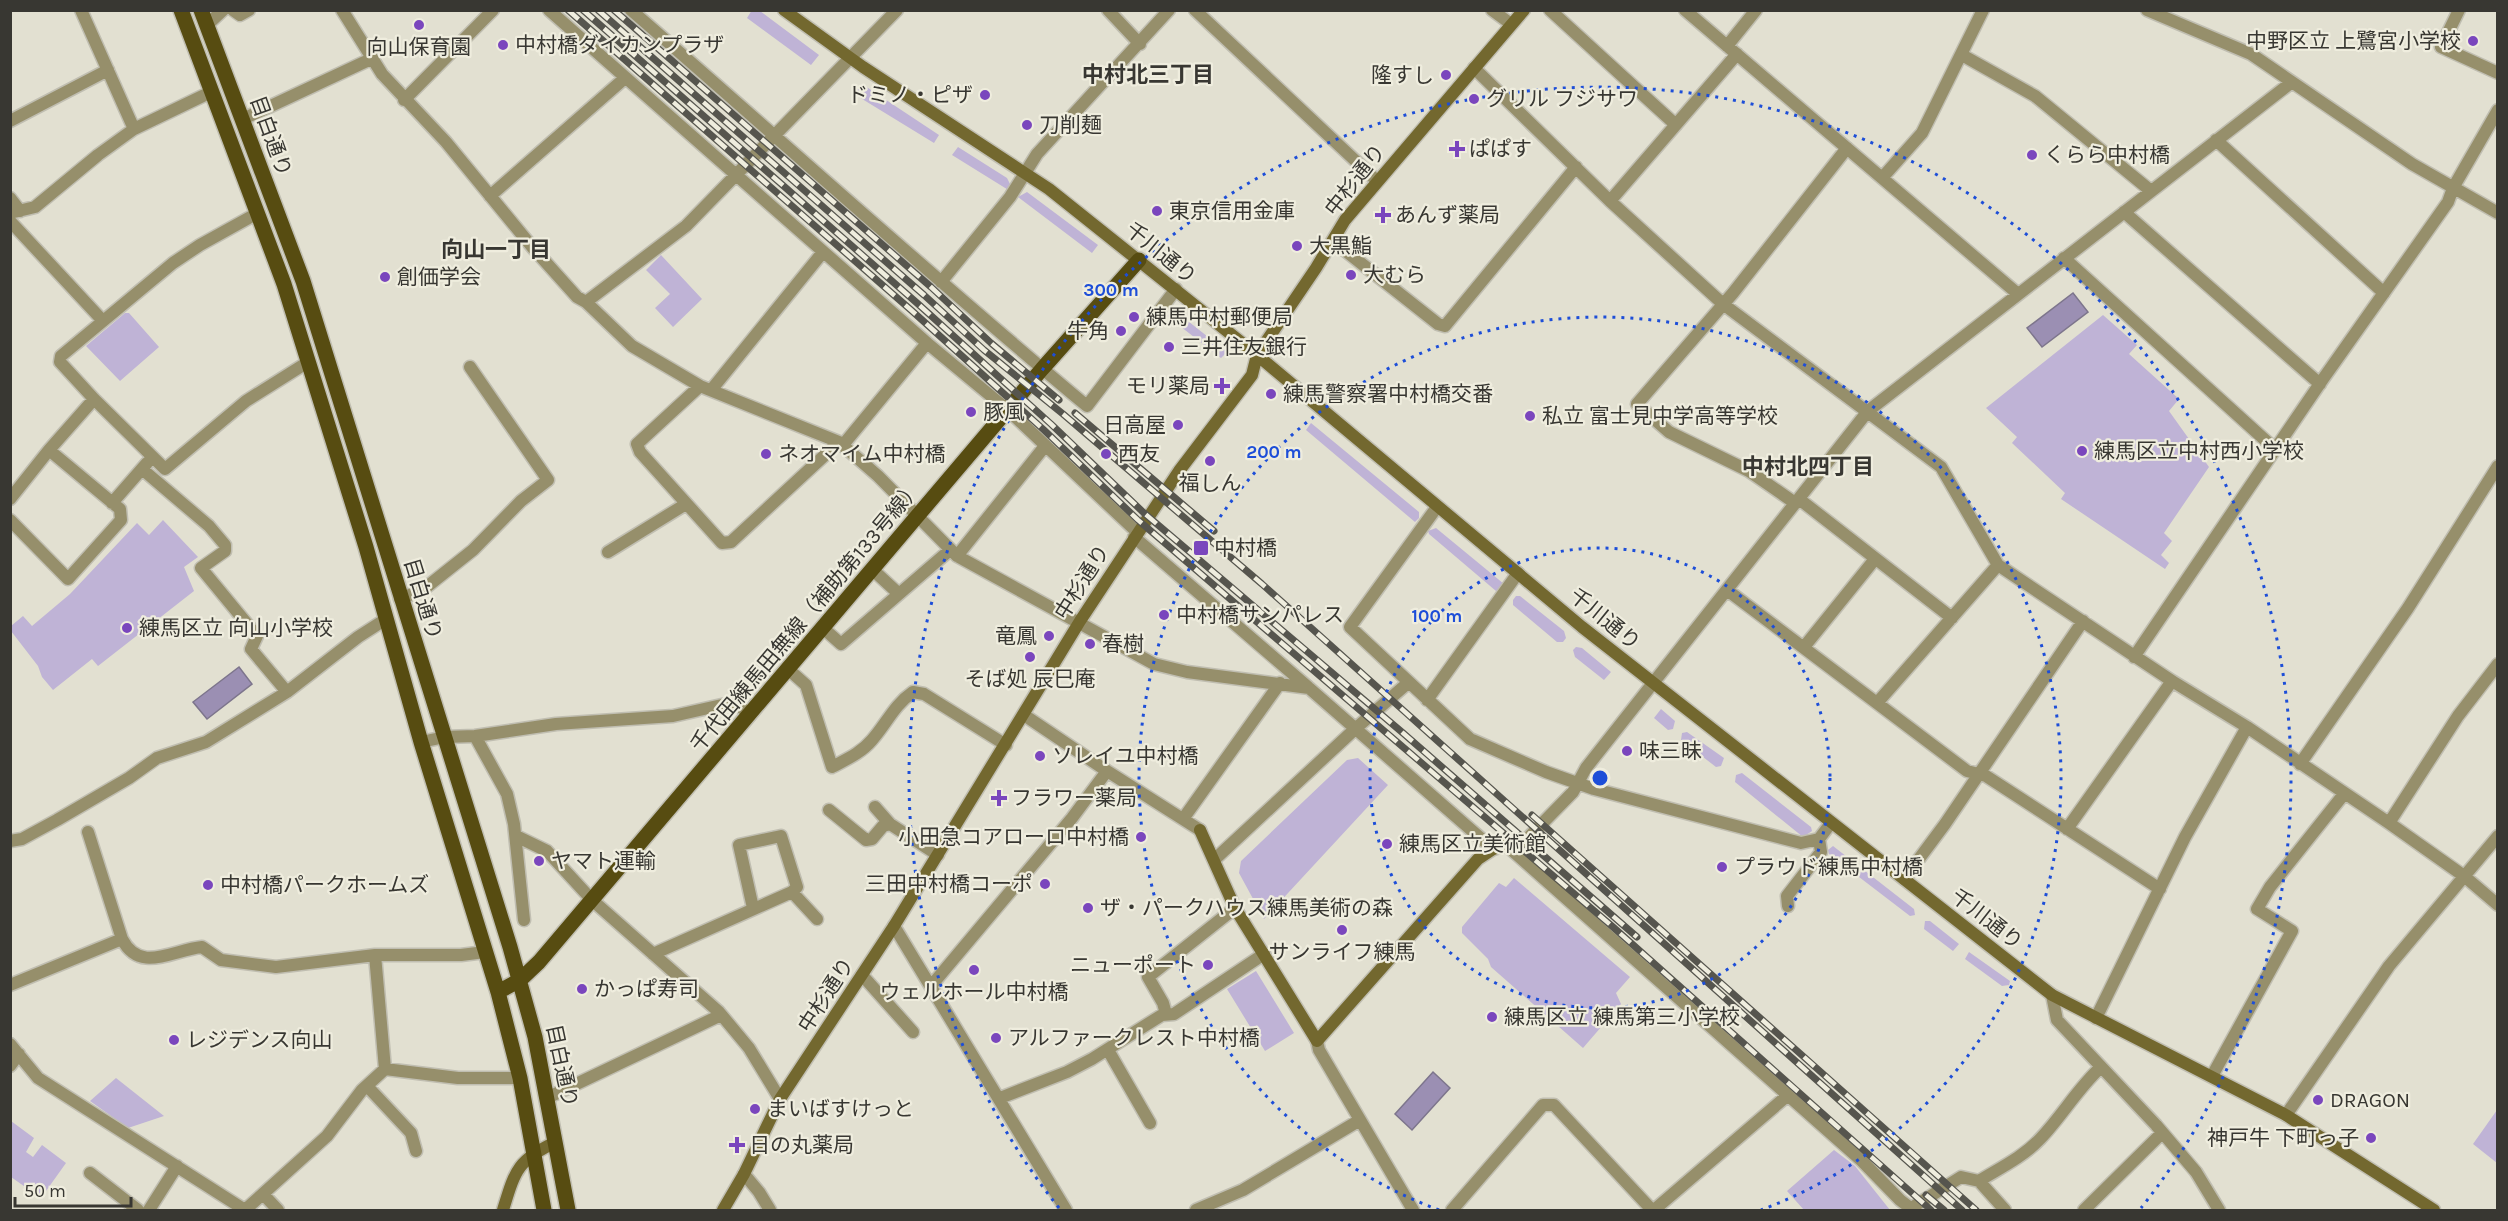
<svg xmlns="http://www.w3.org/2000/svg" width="2508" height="1221" font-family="Karla,'Noto Sans JP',sans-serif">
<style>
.green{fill:#bfb3d6}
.water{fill:#9b8fb3;stroke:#7d758c;stroke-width:1.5}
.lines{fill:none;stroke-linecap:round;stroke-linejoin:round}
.street-casing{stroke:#c0beb1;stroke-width:15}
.secondary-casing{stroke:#c0beb1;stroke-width:15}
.primary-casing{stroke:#c0beb1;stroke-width:18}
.street{stroke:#968f6b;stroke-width:12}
.secondary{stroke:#73682f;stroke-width:12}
.primary{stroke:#574c11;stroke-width:15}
.rail-casing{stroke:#56554e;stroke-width:7}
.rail{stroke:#efedde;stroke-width:4.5;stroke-dasharray:14;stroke-linecap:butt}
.ring{fill:none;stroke:#1d4ed8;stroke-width:3;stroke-dasharray:3 6}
.poi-dot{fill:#7a46bd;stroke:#efedde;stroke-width:2}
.labels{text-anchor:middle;stroke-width:4.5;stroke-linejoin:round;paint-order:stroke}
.poi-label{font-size:21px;fill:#383732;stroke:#efedde;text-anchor:start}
.street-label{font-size:21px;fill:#383732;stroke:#efedde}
.neighbourhood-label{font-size:22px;font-weight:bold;fill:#383732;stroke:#efedde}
.centre{fill:#1d4ed8;stroke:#efedde;stroke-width:3}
.ring-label{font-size:18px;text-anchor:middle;font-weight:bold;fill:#1d4ed8;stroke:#efedde;stroke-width:4.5;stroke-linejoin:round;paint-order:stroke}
</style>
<rect width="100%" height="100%" fill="#e2e0d1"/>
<path class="green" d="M752,10L760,11L819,55L811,65L747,18Z
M862,84L939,135L934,143L854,94Z
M958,147L1007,178L1011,186L1010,191L952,155Z
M1027,192L1098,245L1092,253L1018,197Z
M661,255L702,299L673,327L655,308L670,294L646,270Z
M1174,310L1227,352L1221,358L1167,316Z
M125,313H129L159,347L120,381L86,346Z
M2103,315L2137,345L2129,354L2179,399L2169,411L2209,467L2164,533L2172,541L2161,555L2169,563L2165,569L2061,499L2065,493L2012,443L2017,437L1986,408Z
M1311,423L1419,512V518L1415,522L1306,430Z
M163,520L198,557L184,567L194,591L98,666L92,659L53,690L42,677L38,666L11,631V626L23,616L32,626L70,594L137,523L149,535Z
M1436,528L1504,584L1502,588L1496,591L1429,534L1428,531Z
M1516,596H1520L1564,631L1566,638L1563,642H1557L1513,605V600Z
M1576,647L1582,648L1611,672L1604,680L1575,657L1573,650Z
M1661,709L1675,721L1673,729L1668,730L1654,718Z
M1687,732L1724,758L1721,766L1716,767L1681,740L1682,733Z
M1358,758L1388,785L1264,919L1239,873L1241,861L1347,760Z
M1742,773L1811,827L1812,831L1803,837L1735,782L1736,775Z
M1833,846L1914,909L1915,915L1910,916L1829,854L1828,850Z
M1514,878L1630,977L1616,993L1621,1004L1583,1048L1491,967L1488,959L1462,933V927L1499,883L1506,887Z
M1925,921H1930L1959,944L1953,951L1924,929Z
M1969,952L2010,981L2009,985L2002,986L1965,959Z
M1256,971L1294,1033L1265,1051L1227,989Z
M116,1078L164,1116L128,1128L90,1101Z
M2497,1110V1163L2473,1144Z
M11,1121L34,1138L26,1152L33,1157L42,1145L66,1163L41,1198L11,1177Z
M1834,1150L1855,1166L1890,1210H1804L1787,1191Z"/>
<path class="water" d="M2073,293L2088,312L2042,347L2027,328Z
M239,667L252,684L207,719L193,702Z
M1433,1072L1450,1088L1412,1130L1395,1114Z"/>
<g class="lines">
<g class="street-casing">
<path id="street" d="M81,10L134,129
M233,10L240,15L249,10
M342,10L382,74L446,142L533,248L577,297L586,302L632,346L700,386L839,442L878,476L957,556L1154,664L1187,672L1309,688L1493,849
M549,10L927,343L1009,411L1137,532
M631,10C783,142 932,277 1087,406L1176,289
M1108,10L1140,44
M1195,10L1377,181
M1492,10L1511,24
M1550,10L1676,125
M1685,10L2018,294
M2147,10L2251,54L2412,164L2498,213
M2459,10L2441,47L2498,73
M207,25L223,10
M1727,46L1756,10
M1962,55L2035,96L2151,191
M1474,68L1610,201L1723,304L1941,467L1998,565L2172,681L2247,727L2389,823L2464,876L2498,905
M404,100L493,10
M243,119L371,59
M10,121L108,70
M2216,140L2384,293
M1882,178L1922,133L1983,10
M490,196L625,78
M10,198L20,211
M1610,201L1737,54
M2124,212L2320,384
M10,213L35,207L98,155L134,129L211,92
M256,214L200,245L173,263L61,356L60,362L94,399L165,469L246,401L308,362
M10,221L103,321
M1333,241L1438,324L1445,326L1576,167
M2064,258L2275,449
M941,282L1010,197L1037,154L1169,10
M586,302L686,226L897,10
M700,386L637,444L640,452L722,543L731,542L839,442
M712,389L823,252
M843,445L927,343
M142,469L209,526L225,545V551L201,568L257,636L251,649L287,692
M10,499L49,450L94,399
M1799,499L1952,618
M112,503L147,463
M1795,503L1749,471L1669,432L1637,404L1733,293L1847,148
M1437,507L1350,627L1470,739L1546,772L1594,789L1801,843L1819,839L1831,823
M10,520L68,579L121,520L120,509L49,450
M1134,537L1308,687
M608,552L686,504
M957,556L1045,446
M873,570L899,594
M1727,590L1967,771L1986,776L2160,889
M400,599L424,589L473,550L521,501L548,480L470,367
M823,628L841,644L950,550
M1804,647L1875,559
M2134,657L2323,379L2448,202L2453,188L2498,110
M788,669L806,685L832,767C847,759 861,753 872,740C887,723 894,705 913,692L924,694L1006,745
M1427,700L1518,573
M1877,703L1998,565
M1024,715L1107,771L1200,830
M475,736L507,794L514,824L524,920
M421,742L445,737L475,736L556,724L673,716L735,702L750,715
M2300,764L2408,608L2498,466
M875,807L890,824
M829,810L866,840L872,839L883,826L890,824L938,855
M1183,819L1280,683
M2389,823L2458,716L2498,664
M2067,829L2172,681
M88,832L122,939C140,974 172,950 202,947L221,960L276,967L375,955H461L485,952
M516,836L547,851L592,900L719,1012L749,1048L780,1099
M10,841L22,839L57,820L129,778L157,758L206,742L287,692L358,637L386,619
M1506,845L1524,842L1573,792L1586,768L1868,411L2292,82
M1506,845L1862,1161L1900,1200L1913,1210
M1214,860L1355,729L1409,682
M1904,879L1945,824L2083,621
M1788,906L1787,896L1821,852L1819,839
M753,908L739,845L781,836L797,887L792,892
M894,926L1066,1210
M653,954L792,892L817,919
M862,975L913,1032
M10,985L122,939
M931,986L1072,818L1107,771
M2052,995L2057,1020L2156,1125L2196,1172L2219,1210
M1166,1014L1163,1003L1148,977L1235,908
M2096,1018L2185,837L2247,727
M1317,1041L1319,1050L1413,1210
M10,1044L38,1078L245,1210L327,1136L362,1090L385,1069L375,955
M1108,1050L1150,1123
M10,1066L19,1054
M385,1069L458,1078H520
M2212,1076L2292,931L2257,909L2270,887L2344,794
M367,1086L411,1133L416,1151
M549,1097L721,1015
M1000,1098L1067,1072L1092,1059L1162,1015L1174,1014L1264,954
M2286,1115L2389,966L2498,836
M90,1173L138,1210
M744,1174L759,1192L770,1210
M1979,1181L2005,1210
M263,1194L278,1210
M149,1210L177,1166
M1196,1210L1243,1190L1360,1120
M1452,1210L1543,1105H1554L1652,1210
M1654,1210L1787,1096
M1908,1210L1961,1177L1979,1181C2000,1168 2023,1157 2040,1139C2062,1116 2078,1088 2101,1067
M2084,1210L2162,1133"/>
</g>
<g class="secondary-casing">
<path id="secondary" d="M784,10L863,67L1049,189L1257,355L1582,627L2052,995L2286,1115L2434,1210
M1200,830L1235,908L1317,1041L1478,859L1493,849L1506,845
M503,1210C515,1171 517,1160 556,1142
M723,1210L744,1174L780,1099L894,926L1080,621L1179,471L1252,375L1257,355L1316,268L1345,220L1524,10"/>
</g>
<g class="primary-casing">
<path id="primary" d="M181,10L284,284L366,547L421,742L498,992L520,1078L544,1210
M201,10L303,281L510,947L535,1037L568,1210
M498,992L520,980L539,962L1042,369L1139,260"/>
</g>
<use href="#street" class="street"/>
<use href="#secondary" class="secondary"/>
<use href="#primary" class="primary"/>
<g class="rail-casing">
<path id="rail" d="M568,10L911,310L1044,430L1138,520L1613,927L1931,1210
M583,10L917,303L1051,424L1144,513L1403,733L1637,937
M598,10L924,295L984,350L1063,414L1262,584L1962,1210
M614,10L931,287L991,343L1059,400
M1075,413L1214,531
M1532,815L1976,1210
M1926,1195L1944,1210"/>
</g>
<use href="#rail" class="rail"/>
</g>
<g class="ring">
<circle cx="1600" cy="778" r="230"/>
<path d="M1439 1210A461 461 0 1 1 1761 1210"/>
<path d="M1059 1208A691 691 0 1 1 2141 1208"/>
</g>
<g class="poi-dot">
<circle cx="419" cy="25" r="6"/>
<circle cx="2473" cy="41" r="6"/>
<circle cx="503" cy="45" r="6"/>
<circle cx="1446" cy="75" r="6"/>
<circle cx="985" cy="95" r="6"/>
<circle cx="1474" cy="99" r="6"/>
<circle cx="1027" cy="125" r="6"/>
<path d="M1454 140h6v6h6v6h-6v6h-6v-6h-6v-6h6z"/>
<circle cx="2032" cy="155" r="6"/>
<circle cx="1157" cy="211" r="6"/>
<path d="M1380 206h6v6h6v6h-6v6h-6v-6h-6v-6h6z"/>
<circle cx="1297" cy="246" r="6"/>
<circle cx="1351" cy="275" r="6"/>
<circle cx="385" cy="277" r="6"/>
<circle cx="1134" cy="317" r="6"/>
<circle cx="1121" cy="331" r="6"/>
<circle cx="1169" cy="347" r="6"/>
<path d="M1219 377h6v6h6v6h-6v6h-6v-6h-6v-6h6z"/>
<circle cx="1271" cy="394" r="6"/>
<circle cx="971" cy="412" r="6"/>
<circle cx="1530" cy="416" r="6"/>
<circle cx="1178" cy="425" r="6"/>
<circle cx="2082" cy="451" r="6"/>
<circle cx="766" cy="454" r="6"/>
<circle cx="1106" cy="454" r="6"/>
<circle cx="1210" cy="461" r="6"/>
<rect x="1193" y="540" width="16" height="16" rx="3"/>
<circle cx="1164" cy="615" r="6"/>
<circle cx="127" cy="628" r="6"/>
<circle cx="1049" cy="636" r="6"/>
<circle cx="1090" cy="644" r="6"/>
<circle cx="1030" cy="657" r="6"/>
<circle cx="1627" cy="751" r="6"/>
<circle cx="1040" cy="756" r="6"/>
<path d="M996 789h6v6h6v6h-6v6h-6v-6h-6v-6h6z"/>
<circle cx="1141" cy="837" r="6"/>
<circle cx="1387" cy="844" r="6"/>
<circle cx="539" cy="861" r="6"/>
<circle cx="1722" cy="867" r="6"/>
<circle cx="1045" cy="884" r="6"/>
<circle cx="208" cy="885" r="6"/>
<circle cx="1088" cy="908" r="6"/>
<circle cx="1342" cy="930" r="6"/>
<circle cx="1208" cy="965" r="6"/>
<circle cx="974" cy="970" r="6"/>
<circle cx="582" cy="989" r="6"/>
<circle cx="1492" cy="1017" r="6"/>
<circle cx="996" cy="1038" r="6"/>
<circle cx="174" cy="1040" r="6"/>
<circle cx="2318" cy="1100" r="6"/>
<circle cx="755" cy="1109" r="6"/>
<circle cx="2371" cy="1138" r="6"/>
<path d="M734 1136h6v6h6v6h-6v6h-6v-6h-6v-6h6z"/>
</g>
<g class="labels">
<g class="poi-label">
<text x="2461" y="48" text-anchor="end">中野区立 上鷺宮小学校</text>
<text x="515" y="52">中村橋ダイカンプラザ</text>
<text x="419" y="54" text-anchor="middle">向山保育園</text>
<text x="1434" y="82" text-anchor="end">隆すし</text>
<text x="973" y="102" text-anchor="end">ドミノ・ピザ</text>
<text x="1486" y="106">グリル フジサワ</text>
<text x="1039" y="132">刀削麺</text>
<text x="1469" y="156">ぱぱす</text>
<text x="2044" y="162">くらら中村橋</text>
<text x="1169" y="218">東京信用金庫</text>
<text x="1395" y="222">あんず薬局</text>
<text x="1309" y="253">大黒鮨</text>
<text x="1363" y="282">大むら</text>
<text x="397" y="284">創価学会</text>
<text x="1146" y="324">練馬中村郵便局</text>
<text x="1109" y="338" text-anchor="end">牛角</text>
<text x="1181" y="354">三井住友銀行</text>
<text x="1210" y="393" text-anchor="end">モリ薬局</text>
<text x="1283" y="401">練馬警察署中村橋交番</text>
<text x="983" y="419">豚風</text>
<text x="1542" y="423">私立 富士見中学高等学校</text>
<text x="1166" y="432" text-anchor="end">日高屋</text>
<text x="2094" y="458">練馬区立中村西小学校</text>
<text x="778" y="461">ネオマイム中村橋</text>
<text x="1118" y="461">西友</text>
<text x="1210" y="490" text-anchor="middle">福しん</text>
<text x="1214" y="555">中村橋</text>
<text x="1176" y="622">中村橋サンパレス</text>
<text x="139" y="635">練馬区立 向山小学校</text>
<text x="1037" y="643" text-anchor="end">竜鳳</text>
<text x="1102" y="651">春樹</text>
<text x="1030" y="686" text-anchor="middle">そば処 辰巳庵</text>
<text x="1639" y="758">味三昧</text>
<text x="1052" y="763">ソレイユ中村橋</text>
<text x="1011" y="805">フラワー薬局</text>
<text x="1129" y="844" text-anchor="end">小田急コアローロ中村橋</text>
<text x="1399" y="851">練馬区立美術館</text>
<text x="551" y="868">ヤマト運輸</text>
<text x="1734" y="874">プラウド練馬中村橋</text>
<text x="1033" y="891" text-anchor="end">三田中村橋コーポ</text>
<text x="220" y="892">中村橋パークホームズ</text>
<text x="1100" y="915">ザ・パークハウス練馬美術の森</text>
<text x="1342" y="959" text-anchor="middle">サンライフ練馬</text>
<text x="1196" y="972" text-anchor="end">ニューポート</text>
<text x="594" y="996">かっぱ寿司</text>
<text x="974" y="999" text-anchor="middle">ウェルホール中村橋</text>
<text x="1504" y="1024">練馬区立 練馬第三小学校</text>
<text x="1008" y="1045">アルファークレスト中村橋</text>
<text x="186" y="1047">レジデンス向山</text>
<text x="2330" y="1107">DRAGON</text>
<text x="767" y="1116">まいばすけっと</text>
<text x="2359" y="1145" text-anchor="end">神戸牛 下町っ子</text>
<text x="749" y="1152">日の丸薬局</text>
</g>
<g class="street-label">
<text transform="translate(271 136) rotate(70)" y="7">目白通り</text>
<text transform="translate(1355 180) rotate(-52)" y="7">中杉通り</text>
<text transform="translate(1161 253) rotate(39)" y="7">千川通り</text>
<text transform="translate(1082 582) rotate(-58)" y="7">中杉通り</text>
<text transform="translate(423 599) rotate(73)" y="7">目白通り</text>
<text transform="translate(806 616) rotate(-50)" y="7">千代田練馬田無線（補助第133号線）</text>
<text transform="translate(1605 619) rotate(39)" y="7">千川通り</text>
<text transform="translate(1987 919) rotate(38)" y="7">千川通り</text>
<text transform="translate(826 995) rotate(-57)" y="7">中杉通り</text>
<text transform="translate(562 1066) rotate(78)" y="7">目白通り</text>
</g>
<g class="neighbourhood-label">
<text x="1148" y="82">中村北三丁目</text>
<text x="496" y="257">向山一丁目</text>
<text x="1808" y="474">中村北四丁目</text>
</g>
</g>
<circle cx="1600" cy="778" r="9" class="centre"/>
<g class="ring-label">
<text x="1111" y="296">300 m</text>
<text x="1274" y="458">200 m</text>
<text x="1437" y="622">100 m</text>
</g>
<rect width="2508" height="1221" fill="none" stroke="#383732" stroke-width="24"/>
<path d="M15 1197v9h116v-9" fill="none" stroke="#383732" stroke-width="3"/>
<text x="24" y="1197" font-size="18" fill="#383732" stroke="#efedde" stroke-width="4.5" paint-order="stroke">50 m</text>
</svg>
